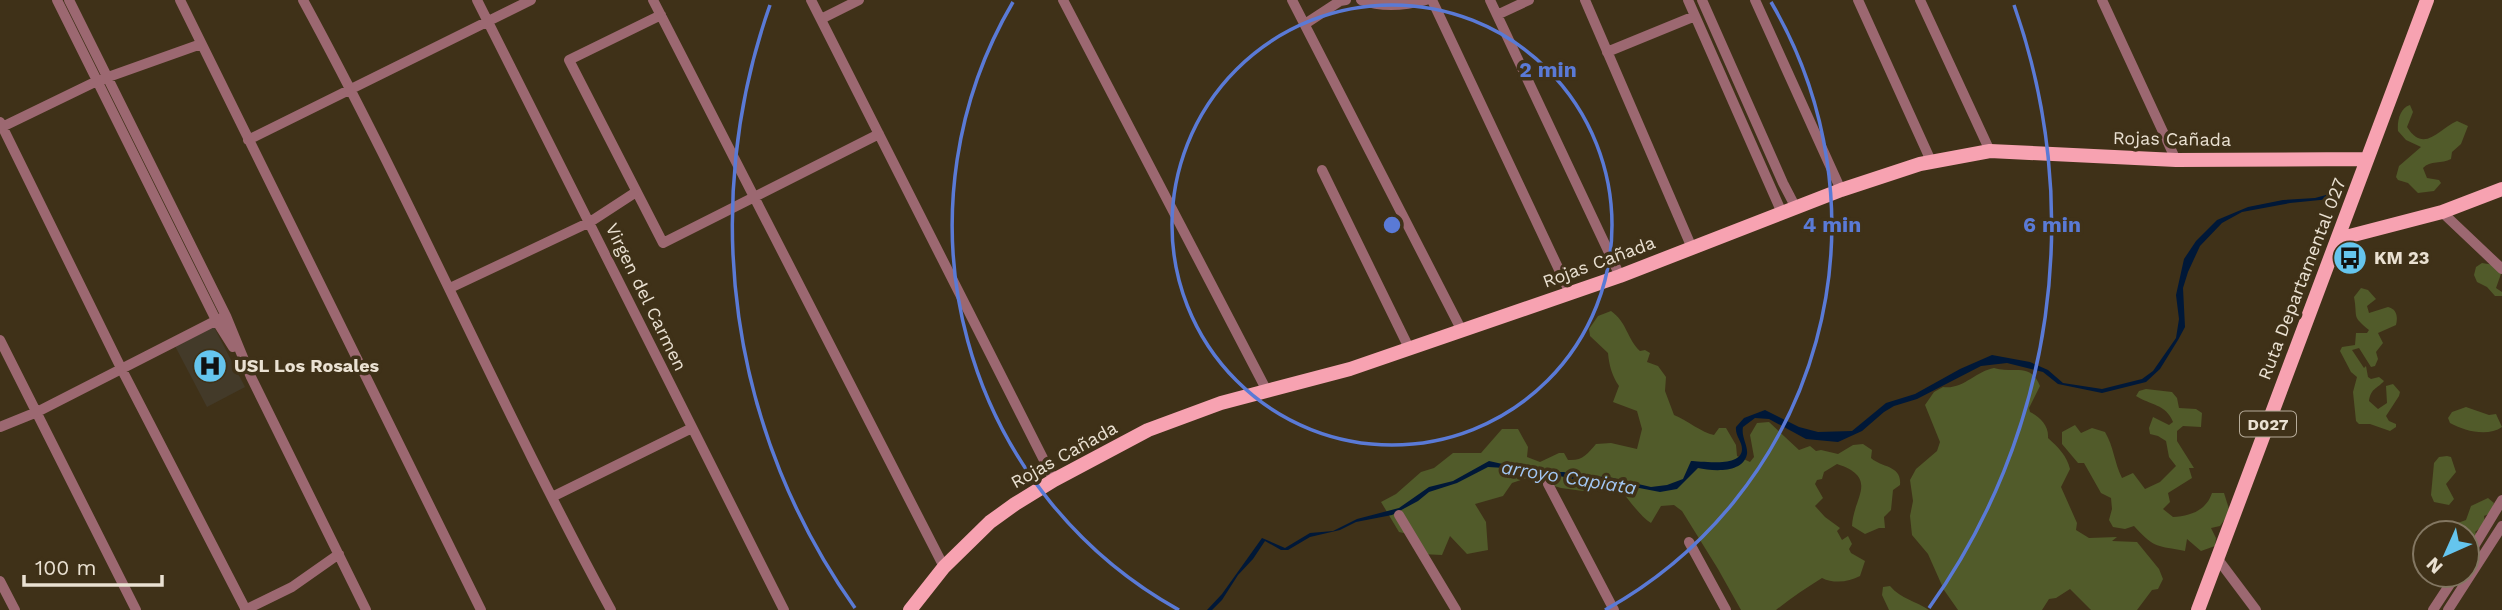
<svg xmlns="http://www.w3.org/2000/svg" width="2502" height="610" font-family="'Work Sans',sans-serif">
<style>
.industrial{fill:#433a29}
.green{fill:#515b2a}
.water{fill:#001838}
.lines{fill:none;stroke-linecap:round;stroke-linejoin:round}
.minor{stroke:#9c6871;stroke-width:10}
.major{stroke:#f7a2b1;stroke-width:14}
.ring{fill:none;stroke:#5a7ad6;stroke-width:3.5}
.labels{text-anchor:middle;stroke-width:7;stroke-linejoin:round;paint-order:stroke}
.shield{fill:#3f3118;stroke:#b7ac9a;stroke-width:2}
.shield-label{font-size:16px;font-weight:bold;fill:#eae1d2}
.street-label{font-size:18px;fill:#eae1d2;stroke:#3f3118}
.poi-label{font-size:18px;font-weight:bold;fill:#eae1d2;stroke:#3f3118;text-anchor:start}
.water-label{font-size:19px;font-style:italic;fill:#a2c6f2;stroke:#3f3118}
.centre{fill:#5a7ad6;stroke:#3f3118;stroke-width:3.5}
.ring-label{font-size:21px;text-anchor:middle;font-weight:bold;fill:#5a7ad6;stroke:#3f3118;stroke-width:7;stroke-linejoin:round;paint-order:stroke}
</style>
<rect width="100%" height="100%" fill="#3f3118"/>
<path class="industrial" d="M213,325L245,387L207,407L175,346Z"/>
<path class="green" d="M2410,105L2413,112L2407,127C2424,154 2439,129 2457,121L2468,126L2461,144L2452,152L2451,159C2442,164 2430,160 2423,168L2427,178L2439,180L2441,183L2434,191L2418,193L2408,183L2398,180L2396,177L2399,166L2421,147L2406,140L2398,131C2397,121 2400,108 2410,105Z
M2482,263L2494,265L2501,274L2496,288L2502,292V296H2495L2487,287L2477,282L2474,275L2476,267Z
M2361,288L2368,290L2376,299L2367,306L2369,313L2388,307C2397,309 2398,317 2396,325L2378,333L2383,343L2376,352L2378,359L2375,366L2371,367L2359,348L2352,350L2364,368L2366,366L2368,377L2371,379L2379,377L2384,381C2377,389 2371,388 2369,401L2378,409L2387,403L2386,386L2393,384L2400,392L2399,396L2386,416L2389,421L2396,424V427L2390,431L2370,424H2359L2356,421L2353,392L2357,377L2351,372L2340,351L2342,347L2355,345L2356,333H2367L2369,330C2351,315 2358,319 2354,297Z
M1611,311C1627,322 1627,339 1640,351L1645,350L1650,353L1647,362L1658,366L1666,377L1665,391L1674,415C1687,420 1702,433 1714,435L1719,428H1726L1736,445L1737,456L1750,462L1754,457L1750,435L1757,423L1769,422L1799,450L1810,446L1816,451L1821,450L1838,454L1853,445L1863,444L1872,450L1871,458C1882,468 1902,465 1900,485L1893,490L1891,510L1884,517L1885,528H1879L1865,534L1852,526C1853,498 1880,478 1837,464L1824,472L1822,479L1817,480L1815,484L1823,498L1815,506L1825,517L1840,528L1837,531L1842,540L1848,536L1852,544L1849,549L1851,553L1865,561L1860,576C1849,582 1834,584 1822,578C1806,588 1791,598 1776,610H1741L1718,569L1682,511L1674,505L1661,506L1651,523C1639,516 1627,496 1615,484L1587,488L1583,491L1561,488L1527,478L1512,483L1503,496L1475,504L1486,522L1488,550L1467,554L1450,536L1442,555L1421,554L1408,534L1399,532L1381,502L1396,494L1421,472L1434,468L1453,453H1481L1502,429H1518L1528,447L1527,457L1540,462L1559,453H1564L1568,460C1583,461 1587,454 1596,444L1611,443L1637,449L1642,429L1637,411L1613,402L1619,386C1612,376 1609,365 1608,353L1590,336L1589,329L1598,316Z
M1994,368C2015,374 2030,362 2040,386L2029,408L2030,412C2040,417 2049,426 2048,438C2058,447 2067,456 2070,469L2061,487L2077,523L2076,530L2089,538L2117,537L2112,541L2137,542L2159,569L2163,579L2158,589L2152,590L2137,610H2091L2070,589L2056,598L2049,599L2042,610H1958L1944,590L1928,554L1912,535L1910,516L1913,501L1910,480L1916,469L1937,451L1940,442L1925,405L1934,392L1943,387C1963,390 1976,371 1994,368Z
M2146,389L2172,392L2177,398L2179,408L2196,409L2202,413L2201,427L2183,426L2177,431V441L2194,468H2189L2192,478L2168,493L2170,502L2163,509L2173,517C2190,516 2206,511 2212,493H2224L2230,512L2220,526L2211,528L2216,538L2215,546L2201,551L2187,539L2185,551C2157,545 2156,550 2134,526L2125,529L2113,527L2109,520L2112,509L2111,498L2101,493L2084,463H2078L2062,444V432L2075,425L2081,433L2092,428L2105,432C2114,447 2114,462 2122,478L2133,473L2145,489L2160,482L2176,466L2169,457L2166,441L2158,436L2150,434L2149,428L2153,417L2169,425L2173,422C2166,404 2150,405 2136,396L2139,391Z
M2466,407L2489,415L2496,414L2502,427C2488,437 2464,431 2450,423L2448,418L2452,412Z
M2447,456L2451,457L2456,472L2446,484L2454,499L2449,505L2434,502L2431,495L2434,463L2439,457Z
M2488,498L2494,503L2491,513L2484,516L2485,524L2475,532L2477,535L2470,544L2467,533H2460L2455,524L2466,520L2471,506Z
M1890,586C1901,599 1916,601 1929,610H1889L1882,595L1883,587Z"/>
<path class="water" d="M2341,191L2340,198L2290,203L2242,212L2222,223L2200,246L2188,272L2183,288L2185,327L2178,340L2160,369L2146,382L2102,393L2058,384L2043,372L2007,363L1981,366L1917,399L1894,406L1884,412L1862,431L1838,442L1806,439L1769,419L1755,418L1743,427C1741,437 1748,445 1747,454C1743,474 1712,471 1698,468L1677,489L1660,492L1603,481L1583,482L1560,476L1548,477L1505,468L1488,467L1457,483L1429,492L1418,501L1392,515L1356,522L1340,530L1310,537L1288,550H1281L1265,541L1253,559L1238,575L1222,600L1212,610H1207L1222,594L1262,538L1285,548L1310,533L1333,531L1357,519L1399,508L1429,487L1453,481L1489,461L1539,472H1564L1575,476L1608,477L1651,487L1667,485L1683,479L1691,461C1701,461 1742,468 1742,449C1742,441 1735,436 1736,427L1744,418L1765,410L1799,427L1818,432L1852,431L1886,403L1915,394L1960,369L1992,355L2030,362L2048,370L2063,383L2102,389L2142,379L2153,371L2176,338L2179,319L2176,295L2184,259L2196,241L2217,220L2248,207L2283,200L2315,198Z"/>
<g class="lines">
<path class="minor" d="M57,0L216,320L233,347
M69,0L226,316L251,377L366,610
M180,0L481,610
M303,0C412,200 502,410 611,610
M477,0L784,610
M653,0L944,567
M811,0L1054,480
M1063,0L1267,391
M1292,0L1461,329
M1361,0C1383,8 1404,6 1426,0
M1432,0L1570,293
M1490,0L1620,276
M1585,0L1692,248
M1688,0L1782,213
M1702,0L1783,183L1796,208
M1755,0L1841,190
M1858,0L1931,161
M1920,0L1990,151
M2102,0L2176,160
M661,15L569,60L663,243L879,134
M1497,15L1529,0
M821,19L859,0
M1305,24L1340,1L1346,0
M1607,52L1695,16
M0,122L121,368L246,610
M0,128L97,81L201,44
M248,140L531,0
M1322,170L1409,348
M2442,212L2502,269
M450,288L590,222L636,192
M0,340L136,610
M0,427L37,412L223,317
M1548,484L1614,610
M552,497L692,428
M1399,515L1456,610
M1689,542L1726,610
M2217,558L2256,610
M2467,558L2502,500
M0,581L15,610
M245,610L292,587L339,554
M2433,610L2456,575
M2448,610L2502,526"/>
<path class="major" d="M2338,239L2442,212L2502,189
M910,610L944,567L990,522L1015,504L1054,480L1148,430L1221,403L1350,369L1620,276L1841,190L1920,164L1990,151L2176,160L2367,159
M2198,610L2427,0"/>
</g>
<g class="ring">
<circle cx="1392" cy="225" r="220"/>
<path d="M1179 610A440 440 0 0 1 1013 2M1771 2A440 440 0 0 1 1605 610"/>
<path d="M855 608A660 660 0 0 1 770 5M2014 5A660 660 0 0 1 1929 608"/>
</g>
<defs>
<g id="bus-disc" transform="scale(1.75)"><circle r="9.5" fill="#65c5ee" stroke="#3f3118"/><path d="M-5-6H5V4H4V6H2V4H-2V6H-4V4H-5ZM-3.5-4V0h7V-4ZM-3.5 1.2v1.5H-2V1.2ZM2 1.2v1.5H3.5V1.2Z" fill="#111"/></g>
<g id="hospital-disc" transform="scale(1.75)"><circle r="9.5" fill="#65c5ee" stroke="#3f3118"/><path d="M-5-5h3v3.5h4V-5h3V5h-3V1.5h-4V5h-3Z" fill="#111"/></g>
</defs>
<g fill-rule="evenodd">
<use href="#bus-disc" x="2350" y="258"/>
<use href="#hospital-disc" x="210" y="366"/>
</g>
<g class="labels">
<rect class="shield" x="2240" y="411.5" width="56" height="25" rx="5"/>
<g class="shield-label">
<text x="2268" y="430">D027</text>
</g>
<g class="street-label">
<text transform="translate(2172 139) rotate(1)" y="6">Rojas Cañada</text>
<text transform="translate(1599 262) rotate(-20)" y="6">Rojas Cañada</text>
<text transform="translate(2302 279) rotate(-69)" y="6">Ruta Departamental 027</text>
<text transform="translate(646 297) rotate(64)" y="6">Virgen del Carmen</text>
<text transform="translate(1064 455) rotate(-29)" y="6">Rojas Cañada</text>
</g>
<g class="poi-label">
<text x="2374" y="264">KM 23</text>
<text x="234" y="372">USL Los Rosales</text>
</g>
<g class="water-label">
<text transform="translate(1569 477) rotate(9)" y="7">arroyo Capiata</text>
</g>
</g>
<circle cx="1392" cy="225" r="10" class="centre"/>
<g class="ring-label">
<text x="1548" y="77">2 min</text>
<text x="1832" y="232">4 min</text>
<text x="2052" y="232">6 min</text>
</g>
<g transform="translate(2446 554) rotate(225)"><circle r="33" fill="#3f3118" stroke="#837762" stroke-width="2"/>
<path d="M0-5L12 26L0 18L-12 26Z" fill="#65c5ee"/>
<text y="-10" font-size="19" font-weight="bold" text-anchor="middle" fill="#eae1d2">N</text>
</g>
<path d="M24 575v10h138v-10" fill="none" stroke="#eae1d2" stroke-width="3.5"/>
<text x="35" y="575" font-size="21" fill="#eae1d2" stroke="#3f3118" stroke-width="5" paint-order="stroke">100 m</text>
</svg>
